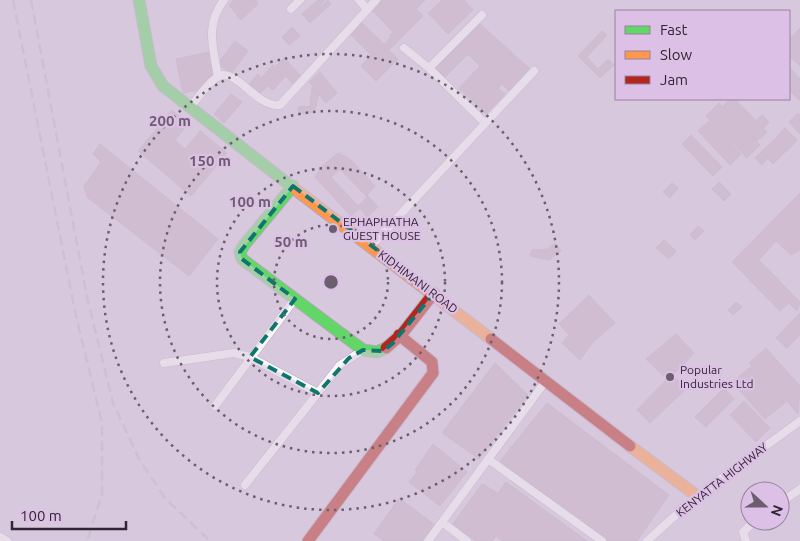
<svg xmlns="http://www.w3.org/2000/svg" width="800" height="541" font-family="Ubuntu,sans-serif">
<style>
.building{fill:#c6b0c5;stroke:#bbadbb;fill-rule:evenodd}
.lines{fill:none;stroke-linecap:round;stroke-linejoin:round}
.street-casing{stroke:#b4a8b9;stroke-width:9}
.fast-casing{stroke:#b4a8b9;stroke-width:13}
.slow-casing{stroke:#b4a8b9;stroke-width:13}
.jam-casing{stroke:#b4a8b9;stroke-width:13}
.street{stroke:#f9f7fa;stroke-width:8}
.fast{stroke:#63d668;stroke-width:11}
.slow{stroke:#ff974d;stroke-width:11}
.jam{stroke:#b3261e;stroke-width:11}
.rail{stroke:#bdb9be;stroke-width:2.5;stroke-dasharray:10 5;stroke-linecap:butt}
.marked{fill:none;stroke:#0f766e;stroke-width:4;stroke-dasharray:10 6;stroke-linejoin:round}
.ring{fill:none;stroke:#6b5e6e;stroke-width:2.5;stroke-dasharray:2.5 5}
.poi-dot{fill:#6b5e6e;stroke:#dcc0e5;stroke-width:2}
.labels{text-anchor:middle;stroke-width:4.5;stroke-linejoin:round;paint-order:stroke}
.poi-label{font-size:12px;fill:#302533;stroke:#dcc0e5;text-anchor:start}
.street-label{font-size:12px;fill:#302533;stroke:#dcc0e5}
.centre{fill:#6b5e6e;stroke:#dcc0e5;stroke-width:2.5}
.ring-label{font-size:15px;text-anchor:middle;font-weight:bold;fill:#6b5e6e;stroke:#dcc0e5;stroke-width:4.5;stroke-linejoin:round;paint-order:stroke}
</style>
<rect width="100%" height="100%" fill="#d8c8dd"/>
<path class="building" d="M234,0H256L258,4L241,20L229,5Z
M318,0H325L309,17L328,0L331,4L310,23L302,14Z
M382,0H425L416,9L423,16L389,50L398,59L376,81L361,66L371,55L349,33L361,22L384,44L391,37L390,35L393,32L372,10Z
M442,0H464L473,10L448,34L428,13Z
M479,23L530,69L509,91L502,84L498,88L505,94L486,114L459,88L480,66L468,54L445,77L436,68Z
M292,27L300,36L289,45L282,37Z
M800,28V66L789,56V40Z
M602,31L607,35L587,57L598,69L608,59L614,65L600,78L578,56Z
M235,41L248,51L231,74L218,64Z
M210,52L214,76L199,90L183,93L176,59Z
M284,58L301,76L293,84L276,66Z
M273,65L285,77L273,90L268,86L258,95L248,85L258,74L261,78Z
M789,67L800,79V101L789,90Z
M320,72L337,93L326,103L309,82Z
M312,87L319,94L314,112L299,114L298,107L310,106Z
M231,94L242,102L224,123L214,114Z
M730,99H735L767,132L757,141L723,106Z
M719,103L760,145L747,158L706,116Z
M172,110L188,124L175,140L185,149L200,131L227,153L191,196L138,151Z
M798,113L800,115V134L789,122Z
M762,115L769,122L764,128L756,121Z
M709,121L741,154L730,165L698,131Z
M785,128L797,140L787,151L775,139Z
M691,135L722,167L713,176L682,144Z
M775,139L786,151L773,164L761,152Z
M100,144L218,239L189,276L87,197L84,186L101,162L93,154Z
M761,152L767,159L762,165L755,158Z
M338,153L350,159L375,186L367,195L378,207L367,217L360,208L351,216L315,177L322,166ZM340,169L367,197L358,206L331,177Z
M719,182L731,194L724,201L712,189Z
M672,183L678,188L670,198L663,192Z
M800,193V250L791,255L776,241L759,260L800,302L797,311L789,303L780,311L732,262Z
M698,226L704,231L695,240L690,235Z
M664,240L676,251L669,259L656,248Z
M555,243L561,251L549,260L530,256L532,250L548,249Z
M589,295L615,323L593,342L580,360L562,343L569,335L559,324Z
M736,302L742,307L733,315L728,310Z
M800,313V335L787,348L776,338Z
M676,334L694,353L673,375L686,389L650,423L637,410L667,379L646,359Z
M766,348L800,386L798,414L787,401L765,419L732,382L752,366L749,363Z
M495,363L528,395L479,459L442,433Z
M724,388L734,399L706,427L695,417Z
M744,401L770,428L756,442L730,415Z
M547,403L669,495L637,541H607L500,461Z
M433,444L467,472L440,506L409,482L417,472L415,470Z
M506,482L587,541H502L496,536L492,541H476L452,525L482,484L498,493Z
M399,498L435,525L422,541H384L374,534Z"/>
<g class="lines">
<g class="street-casing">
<path id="street" d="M359,0L367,9
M291,9L300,0
M404,48L429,68L485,123
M429,68L482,15
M218,77C213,47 205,25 224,0
M190,107C198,98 209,81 219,76C236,68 257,108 280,105L376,0
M370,247L534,71
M164,363L234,353L250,357L318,393
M215,406L295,299
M488,459L602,541
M245,485L340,365L363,350
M780,503L800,489
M442,522L467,541
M0,537L7,541
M428,541L545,382
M647,541L697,496L800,421
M746,541L743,532L755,521"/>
</g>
<g class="fast-casing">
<path id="fast" d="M139,0L151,66L163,86L296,190
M293,186L244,245L240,252L242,259L363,350L377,352L386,348"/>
</g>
<g class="slow-casing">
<path id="slow" d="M296,190L491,339
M630,446L697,496"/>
</g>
<g class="jam-casing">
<path id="jam" d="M491,339L630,446
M386,348L402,334L434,293
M308,541L433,373L432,362L399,335"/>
</g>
<use href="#street" class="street"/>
<use href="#fast" class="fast"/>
<use href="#slow" class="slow"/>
<use href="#jam" class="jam"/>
<path class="rail" d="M13,0L76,316L102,423V495L87,541
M31,0L87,297L113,403L139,459L165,498L210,541"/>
</g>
<path d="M0 0H800V541H0ZM293,186L434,293L392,344L383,351L363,350L349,358L318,393L250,357L295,299L242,259L240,252Z" fill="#d8c8dd" fill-opacity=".55" fill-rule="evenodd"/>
<path class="marked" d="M293,186L434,293L392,344L383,351L363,350L349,358L318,393L250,357L295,299L242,259L240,252Z"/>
<g class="ring">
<circle cx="331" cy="282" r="57"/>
<circle cx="331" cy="282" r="114"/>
<circle cx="331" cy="282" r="171"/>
<circle cx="331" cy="282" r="228"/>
</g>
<g class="poi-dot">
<circle cx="333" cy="229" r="5"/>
<circle cx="670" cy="377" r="5"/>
</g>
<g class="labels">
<g class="poi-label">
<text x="343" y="226">EPHAPHATHA<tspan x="343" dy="14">GUEST HOUSE</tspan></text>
<text x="680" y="374">Popular<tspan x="680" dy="14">Industries Ltd</tspan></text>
</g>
<g class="street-label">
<text transform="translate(418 282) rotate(37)" y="4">KIDHIMANI ROAD</text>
<text transform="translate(722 480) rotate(-38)" y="4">KENYATTA HIGHWAY</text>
</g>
</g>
<circle cx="331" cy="282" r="8" class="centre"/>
<g class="ring-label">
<text x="170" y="126">200 m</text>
<text x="210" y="166">150 m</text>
<text x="250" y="207">100 m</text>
<text x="291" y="247">50 m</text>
</g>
<rect x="615" y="10" width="175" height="90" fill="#dcc0e5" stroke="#97829e"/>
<rect x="625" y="26" width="25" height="8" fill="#63d668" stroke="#97829e"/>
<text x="660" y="35" font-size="15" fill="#302533">Fast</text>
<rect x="625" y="51" width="25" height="8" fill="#ff974d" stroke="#97829e"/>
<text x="660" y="60" font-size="15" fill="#302533">Slow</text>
<rect x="625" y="76" width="25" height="8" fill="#b3261e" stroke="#97829e"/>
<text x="660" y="85" font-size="15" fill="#302533">Jam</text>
<g transform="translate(765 506) rotate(111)"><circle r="24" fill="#dcc0e5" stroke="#97829e"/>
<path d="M0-4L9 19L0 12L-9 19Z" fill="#6b5e6e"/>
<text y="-8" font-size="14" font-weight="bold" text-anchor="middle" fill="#302533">N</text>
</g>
<path d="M12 521v8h114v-8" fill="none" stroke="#302533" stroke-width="2.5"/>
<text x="20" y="521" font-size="15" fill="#302533" stroke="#dcc0e5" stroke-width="4" paint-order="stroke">100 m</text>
</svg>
